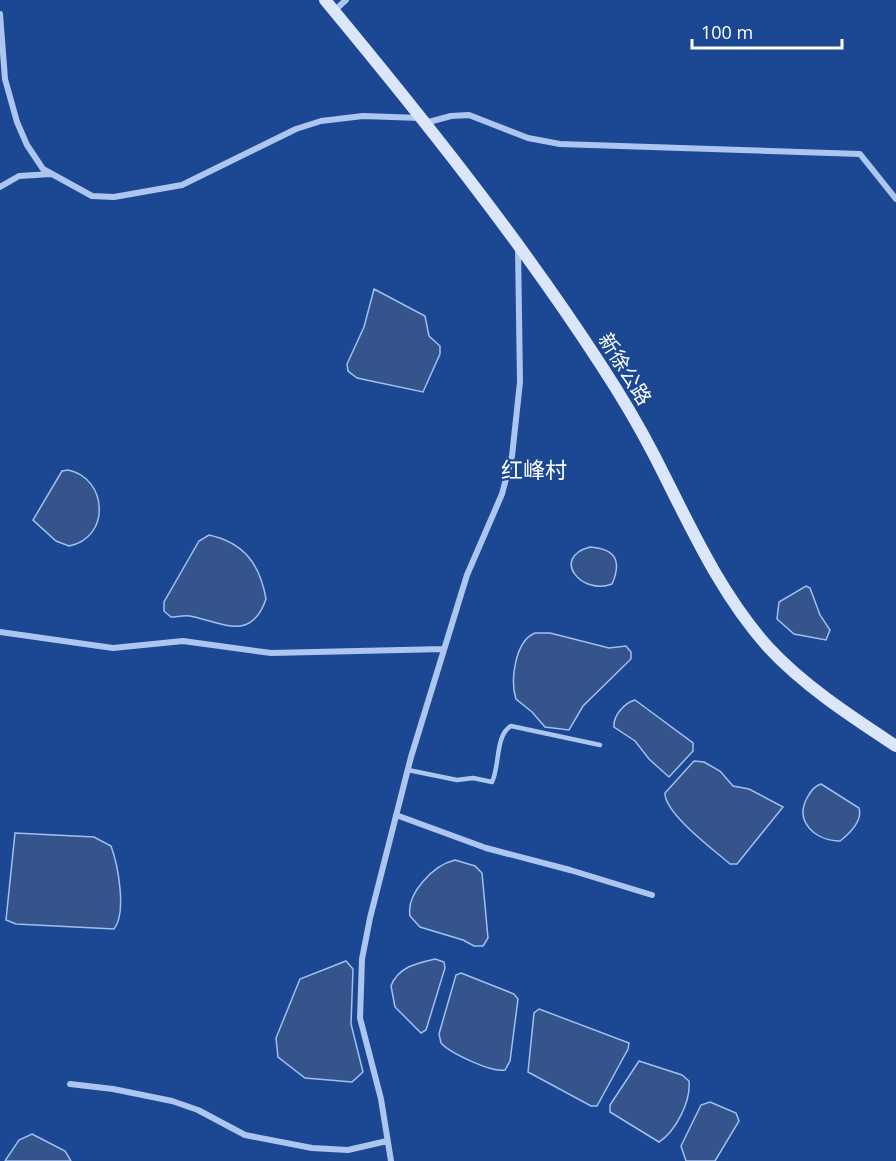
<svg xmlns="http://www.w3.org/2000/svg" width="896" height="1161" font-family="'Open Sans','Noto Sans SC',sans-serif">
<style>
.water{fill:#34548b;stroke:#a1c0f0;stroke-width:1.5}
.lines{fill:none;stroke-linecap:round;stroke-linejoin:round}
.lane{stroke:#adc6ef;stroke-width:4.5}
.street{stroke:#adc6ef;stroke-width:6}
.secondary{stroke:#dbe6fa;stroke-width:12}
.labels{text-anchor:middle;stroke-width:4.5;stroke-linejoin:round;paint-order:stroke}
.street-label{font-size:20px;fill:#fff;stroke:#1c4893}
.quarter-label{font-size:22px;fill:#fff;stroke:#1c4893}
</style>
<rect width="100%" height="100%" fill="#1c4893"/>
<path class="water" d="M374,289L425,316L429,336L440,346V354L423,392L357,378L348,371L347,364L364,327Z
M68,470C108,478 111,538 69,546L56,541L33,520L62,471Z
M209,535C245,543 260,565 266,599C251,643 221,622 190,616C183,615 177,617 171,617L164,611V602L199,541Z
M590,547C616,549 622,561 612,584C582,596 550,558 590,547Z
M806,586L810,588L820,615L830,630L826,640L794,634L777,619L779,602Z
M535,633H550L609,648L626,646L631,652V659L583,706L569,730L545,727L532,712L516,699C510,680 515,641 535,633Z
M635,700L693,743V751L669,777L649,759L635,741L614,727C613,716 624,703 635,700Z
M694,761L704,762L720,771L733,786L749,789L783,807L737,864H730C714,850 664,813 665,793Z
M821,784L859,808C863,821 850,833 840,841C816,841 794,822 807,798C811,791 814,786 821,784Z
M15,833L94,837L111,846C118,865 127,913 114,929L16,924L6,920Z
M455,860L475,866L482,873L488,938L483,946H474L463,940L420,927L410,916C406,893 434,865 455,860Z
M435,959L444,962L445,968L426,1030L421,1033L395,1007L391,986C398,967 417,963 435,959Z
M346,961L353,969L351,1024L363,1072L352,1082L305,1078L278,1057L276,1038L300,979Z
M461,973L514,994L518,999L510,1061L505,1070C492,1073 450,1053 441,1043L439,1034L456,975Z
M539,1009L629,1043L628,1049L597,1106H591L528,1072L534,1013Z
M639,1061L682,1075L689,1081C691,1101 676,1131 659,1142L610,1112V1105Z
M710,1102L736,1113L739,1121L715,1161H686L681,1146L701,1105Z
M32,1134L65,1151L71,1161H5L19,1140Z"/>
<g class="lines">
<path class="lane" d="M408,770L457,780L473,778L492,782C500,766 495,735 511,726L600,745"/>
<path class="street" d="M334,11L346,0
M0,14L5,79L17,122L27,145L43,169L92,196L114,197L182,185L296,129L321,121L363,116L420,118
M425,123L451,116L469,115L528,138L560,144L860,154L896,199
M0,187L19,176L51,174
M0,632L113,648L183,641L271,653L444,649
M396,815L486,848L570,870L652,895
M70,1084L113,1089L172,1101L198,1110L245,1135L312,1148L348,1150L387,1141
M391,1161L381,1099L360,1018L362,959L370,918L411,757L467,575L502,494L512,456L520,382L518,248"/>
<path class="secondary" d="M325,0C422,117 518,237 601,365C620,394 638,424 654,455C688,521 718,591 768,647C804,686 852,717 896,746"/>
</g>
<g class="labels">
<g class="street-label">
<text transform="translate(625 369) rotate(58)" y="7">新徐公路</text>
</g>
<g class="quarter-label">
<text x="534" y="478">红峰村</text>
</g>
</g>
<path d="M692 39v9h150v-9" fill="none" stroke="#ffffff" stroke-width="3"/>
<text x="701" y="39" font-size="18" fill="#ffffff" stroke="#1c4893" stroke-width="4.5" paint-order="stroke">100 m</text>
</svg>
